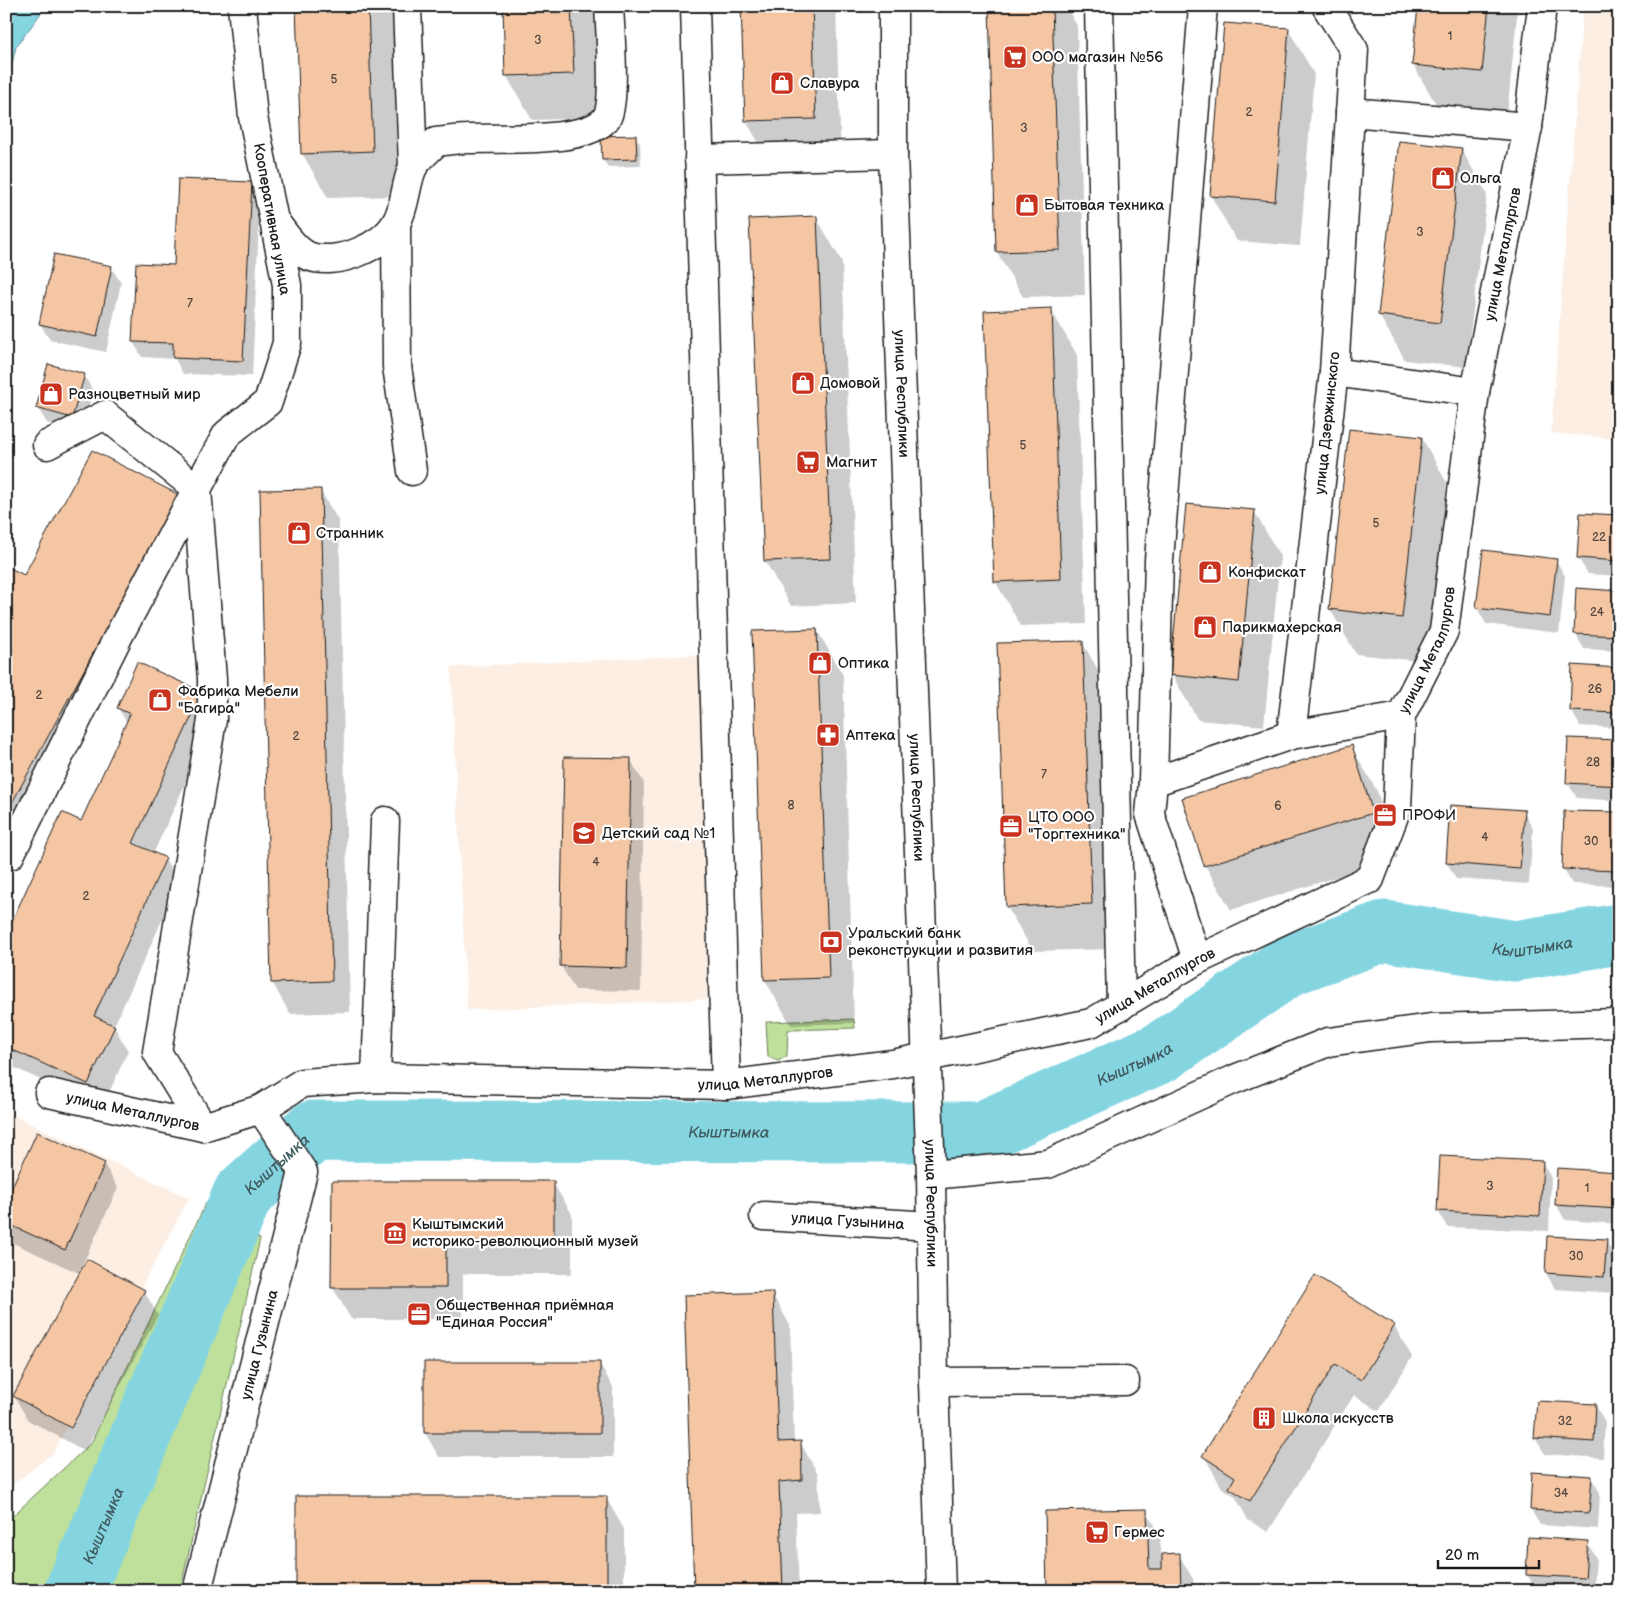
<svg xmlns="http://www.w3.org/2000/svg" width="1625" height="1597" font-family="'Balsamiq Sans',sans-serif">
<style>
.built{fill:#fceee3}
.green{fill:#bee09a;stroke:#6d7e5b}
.water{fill:#85d5e1;stroke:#5b8b92}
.shadow{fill:#0003}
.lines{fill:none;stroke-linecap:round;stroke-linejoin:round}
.river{stroke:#85d5e1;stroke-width:61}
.building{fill:#f4c6a3;stroke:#1c1c1c}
.minor-casing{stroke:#1c1c1c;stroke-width:31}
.major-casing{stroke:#1c1c1c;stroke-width:31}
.minor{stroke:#fff;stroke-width:28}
.major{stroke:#fff;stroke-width:28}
.labels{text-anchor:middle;stroke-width:4.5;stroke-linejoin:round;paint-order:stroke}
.number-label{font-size:12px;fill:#52463e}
.poi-label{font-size:15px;fill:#1c1c1c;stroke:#fff;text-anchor:start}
.street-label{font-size:15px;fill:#1c1c1c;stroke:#fff}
.water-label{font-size:16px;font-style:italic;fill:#415d61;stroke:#fff}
</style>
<rect width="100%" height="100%" fill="#fff"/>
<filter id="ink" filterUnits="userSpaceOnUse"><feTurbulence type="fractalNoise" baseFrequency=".02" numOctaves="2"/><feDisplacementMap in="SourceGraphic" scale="10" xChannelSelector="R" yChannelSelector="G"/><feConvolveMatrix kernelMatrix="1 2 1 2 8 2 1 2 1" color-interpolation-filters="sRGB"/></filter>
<g filter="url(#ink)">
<path class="built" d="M1583,6H1619V439L1551,433Z
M701,655L716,999L467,1010L451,667Z
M6,1112L189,1198L53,1453L6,1490Z"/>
<path class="green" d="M854,1019L855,1028L788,1030L787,1056L778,1061L768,1057L766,1022Z
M206,1203L260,1239L180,1591H6V1522L91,1443Z"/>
<path class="water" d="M6,6H46L16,47L6,88Z"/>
<path class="shadow" d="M297,6H392L398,196L328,198L302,153Z
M504,6H595L599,118L532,120L506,75Z
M742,6H836L841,163L772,166L746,121Z
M990,6H1066L1077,26L1085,295L1023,297L997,252Z
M1419,6H1518L1507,116L1439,109L1413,65Z
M1288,29L1314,74L1300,246L1237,241L1211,196Z
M635,136L640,144L641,166L608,167L603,160Z
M1461,149L1487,194L1466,367L1405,360L1379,315Z
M251,183L260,199L252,376L183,374L175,359L142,357L133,342L175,266Z
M816,217L842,262L856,603L791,606L765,561L751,220Z
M111,267L121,283L106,352L50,340L40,324Z
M1051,310L1077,355L1086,624L1021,626L995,581Z
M84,375L93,391L81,433L47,423L37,407Z
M1422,438L1447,483L1427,662L1356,654L1330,609Z
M320,490L339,522L350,1012L290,1014L272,982Z
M178,496L6,863V568L24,576Z
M1187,505L1254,511L1280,556L1264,726L1198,720L1172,675Z
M1619,516V576L1588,574L1578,558Z
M1556,560L1565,576L1559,633L1486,624L1477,608Z
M1619,592V651L1584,649L1575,633Z
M817,630L843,675L854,1023L791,1025L765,980Z
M1082,642L1108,687L1117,949L1033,951L1007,907Z
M1619,669V728L1580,726L1571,710Z
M202,693L216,717L153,854L165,859L179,883L114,1026L128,1051L102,1108L6,1064V937L82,822L127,723L118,708Z
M1619,742V801L1577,798L1567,782Z
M1351,746L1377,791L1398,858L1231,910L1205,865Z
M630,759L644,783L641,991L575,990L561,966Z
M1451,806L1524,812L1533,828L1529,884L1456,879L1447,863Z
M1619,814V886L1572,884L1563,868Z
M1542,1162L1551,1178L1549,1231L1447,1227L1438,1211Z
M104,1164L118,1188L80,1270H82L87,1261L144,1291L158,1315L85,1451L28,1420L14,1396L81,1274L13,1243L6,1231V1203Z
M1619,1173V1224L1565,1220L1556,1204Z
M553,1183L572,1214V1274H463V1319H351L333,1288Z
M1548,1237L1606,1241L1615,1256L1613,1293L1555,1289L1546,1273Z
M1315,1276L1394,1326L1412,1357L1379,1411L1354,1395L1268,1532L1248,1520L1235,1496L1222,1488L1204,1456Z
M772,1294L790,1325L794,1443L800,1442L818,1474L820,1512L796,1513L799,1591H696Z
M425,1363H599L613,1387V1457H439L425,1433Z
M1538,1402L1596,1406L1605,1422L1603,1458L1545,1454L1535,1438Z
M1591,1477L1600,1493L1598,1529L1540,1525L1531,1510Z
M606,1498L624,1529V1591H297Z
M1146,1510L1160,1534L1161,1555H1179L1193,1579L1194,1591H1049Z
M1587,1542L1596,1558L1594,1591L1536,1590L1527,1574Z"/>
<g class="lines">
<path class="river" id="s1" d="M75,1591L243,1194L313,1131L981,1132L1160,1053L1290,965L1384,931L1515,951L1619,934"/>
</g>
<path class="building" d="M296,6H368L373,151L301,154Z
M503,6H571L574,74L505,76Z
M741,6H812L816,119L745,121Z
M989,6H1052L1060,250L996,252Z
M1418,6H1489L1482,72L1412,65Z
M1224,23L1289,28L1275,201L1210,196Z
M636,135L637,159L602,160L601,136Z
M1399,141L1462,148L1440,323L1378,315Z
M178,179L252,182L243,361L173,358V343L132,342L136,263L174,265Z
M817,216L831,559L764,561L749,219Z
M54,254L112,266L97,337L39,324Z
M1052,308L1061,579L994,582L984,311Z
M48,364L85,374L72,418L36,408Z
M1349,429L1422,437L1402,618L1329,609Z
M92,450L179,495L6,814V566L24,575Z
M321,489L332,981L271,983L260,490Z
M1186,504L1255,510L1239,682L1170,675Z
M1580,513L1619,515V561L1577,558Z
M1483,550L1557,559L1550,617L1476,608Z
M1576,588L1619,591V636L1574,634Z
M817,629L829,978L764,980L752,631Z
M1083,641L1092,904L1006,907L997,643Z
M137,662L203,692L133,843L166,858L94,1016L115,1026L88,1084L6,1047V934L62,812L81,821L130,714L117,708Z
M1572,665L1619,668V713L1570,711Z
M1568,738L1619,740V786L1566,783Z
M1352,745L1373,813L1204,866L1182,798Z
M564,757L631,758L627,968L560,966Z
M1450,805L1525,810L1520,869L1446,863Z
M1564,811L1619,812V871L1562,869Z
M37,1132L105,1163L65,1250L6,1223V1200Z
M1440,1156L1543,1161L1540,1216L1437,1211Z
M1557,1168L1619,1172V1209L1555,1205Z
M332,1181H554V1242H446V1288H331Z
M1547,1236L1607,1239L1604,1277L1545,1273Z
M87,1259L145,1290L71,1428L13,1396Z
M1315,1275L1395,1325L1361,1380L1335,1364L1250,1501L1229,1488L1235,1477L1202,1456Z
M773,1292L778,1442L801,1441L802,1480L779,1482L783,1591H694L684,1295Z
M424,1362H600V1433H424Z
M1537,1401L1596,1404L1594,1442L1534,1438Z
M1532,1472L1592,1476L1589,1513L1530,1510Z
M296,1496H607V1591H296Z
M1147,1509L1149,1569H1162V1554L1180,1553L1181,1591H1047L1045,1511Z
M1528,1537L1588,1541L1585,1578L1526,1575Z"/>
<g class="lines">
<g class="minor-casing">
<g id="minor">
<path d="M407,6L413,167"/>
<path d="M695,6L726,1085"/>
<path d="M1099,6L1121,1006"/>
<path d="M1326,6L1354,50L1334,372L1291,735L1401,716"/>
<path d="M1350,112L1528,127"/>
<path d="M699,159L893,154"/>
<path d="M274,220C283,232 294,250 308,256C335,267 383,247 396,223C406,206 405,184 413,167C418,158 429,150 436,142C447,141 457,139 467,139C497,137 589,145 607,117C616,101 610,28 609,6"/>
<path d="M396,223L397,366L412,471"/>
<path d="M1334,372L1475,392"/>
<path d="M47,445L105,415L197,489L227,434L268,402L287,343V285L253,117L242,6"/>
<path d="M1153,782L1291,735"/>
<path d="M10,855L118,637L197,489L212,679V720L157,1052L203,1127"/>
<path d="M1197,960L1150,814L1153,782L1159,560L1203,6"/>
<path d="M376,1078L385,821"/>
<path id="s2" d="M49,1093L203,1127L261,1109L302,1083L376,1078L726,1085L893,1064L1091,1023L1197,960L1370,879L1397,808L1401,716L1444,631L1475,392L1528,127L1542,6"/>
<path d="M931,1175L1048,1164L1235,1079L1328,1042L1431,1028L1619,1023"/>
<path id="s3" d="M764,1216L932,1226"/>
<path d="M934,1382L1125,1381"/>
<path id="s4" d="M197,1591L303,1172L261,1109"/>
</g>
</g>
<g class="major-casing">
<g id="major">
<path id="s5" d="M893,6V154L931,1175L934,1382L941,1591"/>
</g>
</g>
<use href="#minor" class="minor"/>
<use href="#major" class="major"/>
</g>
</g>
<defs>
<g id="supermarket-square" transform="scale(1.25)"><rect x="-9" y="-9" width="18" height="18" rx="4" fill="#c8321e" stroke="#fff"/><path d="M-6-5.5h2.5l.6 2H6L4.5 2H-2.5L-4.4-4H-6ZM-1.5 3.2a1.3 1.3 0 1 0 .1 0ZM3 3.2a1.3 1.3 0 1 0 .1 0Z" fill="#fff"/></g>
<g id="shop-square" transform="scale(1.25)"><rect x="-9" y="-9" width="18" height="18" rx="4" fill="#c8321e" stroke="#fff"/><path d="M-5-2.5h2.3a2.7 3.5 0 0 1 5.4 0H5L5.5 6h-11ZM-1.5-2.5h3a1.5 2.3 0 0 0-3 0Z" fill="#fff"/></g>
<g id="pharmacy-square" transform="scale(1.25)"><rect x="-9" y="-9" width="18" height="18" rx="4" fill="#c8321e" stroke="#fff"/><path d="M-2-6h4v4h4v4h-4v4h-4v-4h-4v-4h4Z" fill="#fff"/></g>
<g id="office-square" transform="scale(1.25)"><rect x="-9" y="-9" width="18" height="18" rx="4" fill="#c8321e" stroke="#fff"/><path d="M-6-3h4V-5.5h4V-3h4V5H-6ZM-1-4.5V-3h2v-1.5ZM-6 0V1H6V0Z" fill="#fff"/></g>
<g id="school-square" transform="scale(1.25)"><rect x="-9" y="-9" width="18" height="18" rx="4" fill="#c8321e" stroke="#fff"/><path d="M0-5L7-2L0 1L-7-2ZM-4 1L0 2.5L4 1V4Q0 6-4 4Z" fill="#fff"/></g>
<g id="bank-square" transform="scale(1.25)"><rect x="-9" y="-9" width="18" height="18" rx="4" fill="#c8321e" stroke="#fff"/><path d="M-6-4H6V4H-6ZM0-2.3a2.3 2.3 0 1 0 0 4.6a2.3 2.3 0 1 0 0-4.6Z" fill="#fff"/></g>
<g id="museum-square" transform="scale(1.25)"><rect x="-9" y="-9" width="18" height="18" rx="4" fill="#c8321e" stroke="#fff"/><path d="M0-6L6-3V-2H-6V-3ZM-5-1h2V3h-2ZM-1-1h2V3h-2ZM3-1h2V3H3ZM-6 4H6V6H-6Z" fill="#fff"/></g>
<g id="building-square" transform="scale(1.25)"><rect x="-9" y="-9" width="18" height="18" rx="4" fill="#c8321e" stroke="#fff"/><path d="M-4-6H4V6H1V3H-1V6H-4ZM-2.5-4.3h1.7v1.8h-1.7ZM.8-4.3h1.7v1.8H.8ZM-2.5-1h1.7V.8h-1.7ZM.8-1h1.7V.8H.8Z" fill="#fff"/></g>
</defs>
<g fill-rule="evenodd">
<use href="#supermarket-square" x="1015" y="57"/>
<use href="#shop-square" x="782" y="83"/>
<use href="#shop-square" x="1443" y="178"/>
<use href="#shop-square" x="1027" y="205"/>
<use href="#shop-square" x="803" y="383"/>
<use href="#shop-square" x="51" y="394"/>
<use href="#supermarket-square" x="808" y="462"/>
<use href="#shop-square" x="299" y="533"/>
<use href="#shop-square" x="1210" y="572"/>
<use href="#shop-square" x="1205" y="627"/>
<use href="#shop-square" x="820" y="663"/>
<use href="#shop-square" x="160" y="700"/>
<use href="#pharmacy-square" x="828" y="735"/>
<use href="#office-square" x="1385" y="815"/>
<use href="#office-square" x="1011" y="826"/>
<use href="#school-square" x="584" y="833"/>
<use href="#bank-square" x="831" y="942"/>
<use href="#museum-square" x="395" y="1233"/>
<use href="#office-square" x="419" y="1314"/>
<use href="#building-square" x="1264" y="1418"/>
<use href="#supermarket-square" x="1097" y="1532"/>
</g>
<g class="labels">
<g class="number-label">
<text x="1450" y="40">1</text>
<text x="538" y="44">3</text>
<text x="334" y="83">5</text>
<text x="1249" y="116">2</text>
<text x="1024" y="132">3</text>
<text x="1420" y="236">3</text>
<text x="190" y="307">7</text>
<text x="1023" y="449">5</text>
<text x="1376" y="527">5</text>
<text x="1599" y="541">22</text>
<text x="1597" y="616">24</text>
<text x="1595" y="693">26</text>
<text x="39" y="699">2</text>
<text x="296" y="740">2</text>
<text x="1593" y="766">28</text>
<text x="1044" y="778">7</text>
<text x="791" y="809">8</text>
<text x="1278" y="810">6</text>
<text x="1485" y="841">4</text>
<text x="1591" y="845">30</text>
<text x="596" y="866">4</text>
<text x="86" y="900">2</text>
<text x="1490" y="1190">3</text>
<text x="1587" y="1192">1</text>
<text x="1576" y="1260">30</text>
<text x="1565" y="1425">32</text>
<text x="1561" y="1497">34</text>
</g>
<g class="poi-label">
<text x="1032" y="62">ООО магазин №56</text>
<text x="800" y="88">Славура</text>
<text x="1460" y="183">Ольга</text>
<text x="1044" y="210">Бытовая техника</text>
<text x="820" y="388">Домовой</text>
<text x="68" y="399">Разноцветный мир</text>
<text x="826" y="467">Магнит</text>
<text x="316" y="538">Странник</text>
<text x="1228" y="577">Конфискат</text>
<text x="1222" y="632">Парикмахерская</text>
<text x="838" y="668">Оптика</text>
<text x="178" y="696">Фабрика Мебели<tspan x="178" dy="17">"Багира"</tspan></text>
<text x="846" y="740">Аптека</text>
<text x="1402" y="820">ПРОФИ</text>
<text x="1028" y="822">ЦТО ООО<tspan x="1028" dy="17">"Торгтехника"</tspan></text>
<text x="602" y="838">Детский сад №1</text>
<text x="848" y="938">Уральский банк<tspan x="848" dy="17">реконструкции и развития</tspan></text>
<text x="412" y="1229">Кыштымский<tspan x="412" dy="17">историко-революционный музей</tspan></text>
<text x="436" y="1310">Общественная приёмная<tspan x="436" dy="17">"Единая Россия"</tspan></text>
<text x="1282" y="1423">Школа искусств</text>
<text x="1114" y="1537">Гермес</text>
</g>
<g class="street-label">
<text transform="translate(272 219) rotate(80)" y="5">Кооперативная улица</text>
<text dy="5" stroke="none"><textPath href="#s2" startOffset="2021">улица Металлургов</textPath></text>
<text dy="5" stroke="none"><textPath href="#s5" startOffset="388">улица Республики</textPath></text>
<text transform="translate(1327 423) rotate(-84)" y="5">улица Дзержинского</text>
<text dy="5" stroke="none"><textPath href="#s2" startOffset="1616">улица Металлургов</textPath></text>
<text dy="5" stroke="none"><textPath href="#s5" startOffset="792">улица Республики</textPath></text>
<text dy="5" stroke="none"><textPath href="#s2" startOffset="1136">улица Металлургов</textPath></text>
<text dy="5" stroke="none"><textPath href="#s2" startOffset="731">улица Металлургов</textPath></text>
<text dy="5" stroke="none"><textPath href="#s2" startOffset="86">улица Металлургов</textPath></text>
<text dy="5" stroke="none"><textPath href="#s5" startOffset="1198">улица Республики</textPath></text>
<text dy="5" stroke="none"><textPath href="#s3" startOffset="84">улица Гузынина</textPath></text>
<text dy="5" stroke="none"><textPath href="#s4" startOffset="254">улица Гузынина</textPath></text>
</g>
<g class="water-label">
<text dy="6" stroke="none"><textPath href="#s1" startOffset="1796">Кыштымка</textPath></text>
<text dy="6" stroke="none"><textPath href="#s1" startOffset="1361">Кыштымка</textPath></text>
<text dy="6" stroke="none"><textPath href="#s1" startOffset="941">Кыштымка</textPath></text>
<text dy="6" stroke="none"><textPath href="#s1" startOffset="476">Кыштымка</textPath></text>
<text dy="6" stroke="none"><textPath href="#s1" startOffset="71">Кыштымка</textPath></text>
</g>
</g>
<rect width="1625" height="1597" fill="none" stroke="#fff" stroke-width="25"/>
<rect x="12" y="12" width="1600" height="1572" fill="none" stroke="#1c1c1c" stroke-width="2" filter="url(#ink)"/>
<path d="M1438 1560v8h101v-8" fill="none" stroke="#1c1c1c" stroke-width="2.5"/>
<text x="1445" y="1560" font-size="15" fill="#1c1c1c" stroke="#ffffff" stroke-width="4" paint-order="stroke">20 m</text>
</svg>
